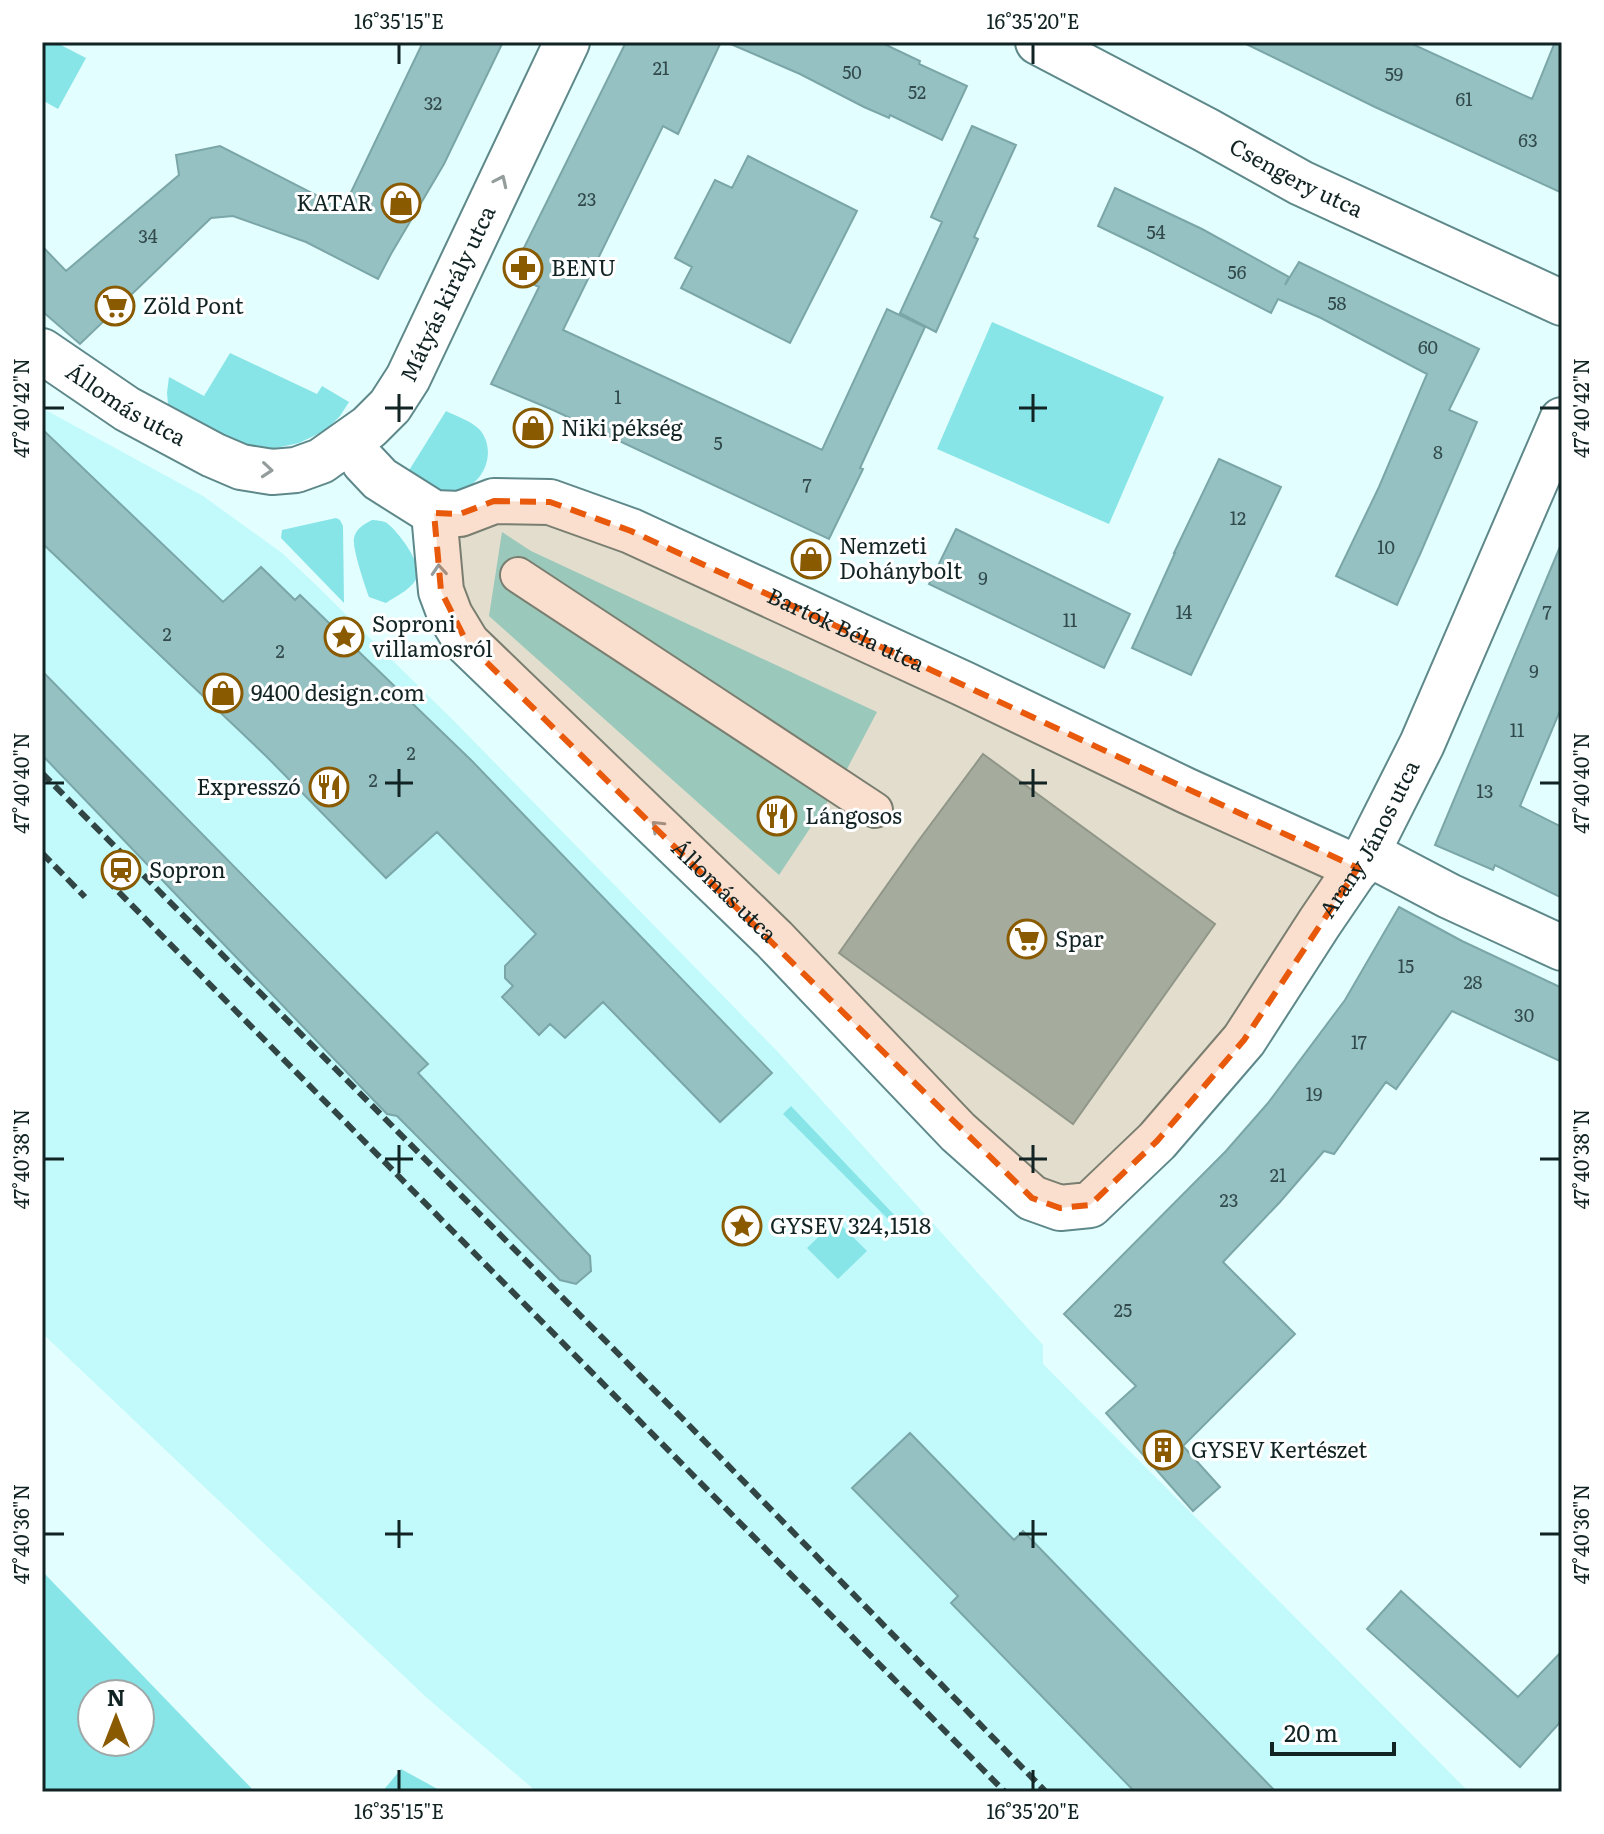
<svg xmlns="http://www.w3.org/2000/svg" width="1604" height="1834" font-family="Literata,serif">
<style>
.built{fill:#c2fafc}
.green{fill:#87e4e7;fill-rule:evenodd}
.building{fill:#95c1c3;stroke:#7ba6a8;stroke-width:2}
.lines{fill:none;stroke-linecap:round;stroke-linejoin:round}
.pedestrian-casing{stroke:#5e888a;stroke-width:38}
.minor-casing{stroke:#5e888a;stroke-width:48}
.secondary-casing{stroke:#5e888a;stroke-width:48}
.pedestrian{stroke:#fff;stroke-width:34}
.minor{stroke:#fff;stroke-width:44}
.secondary{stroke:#fff;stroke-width:44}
.rail{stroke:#324545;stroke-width:6;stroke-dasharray:12 6;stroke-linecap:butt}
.oneway{stroke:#949c9c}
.marked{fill:#e8590c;fill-opacity:0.2;stroke:#e8590c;stroke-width:6;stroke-dasharray:16 10;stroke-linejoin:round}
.ticks{fill:none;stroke:#112323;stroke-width:3}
.labels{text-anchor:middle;stroke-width:6;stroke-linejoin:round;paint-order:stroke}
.number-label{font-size:18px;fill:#324a4b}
.street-label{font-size:22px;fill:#112323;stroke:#fff}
.poi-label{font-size:22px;fill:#112323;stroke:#fff;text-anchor:start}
.neatline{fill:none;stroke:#112323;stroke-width:3}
.ticks-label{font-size:20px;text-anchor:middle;fill:#112323}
</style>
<rect width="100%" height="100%" fill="#e3fefe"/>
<path class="built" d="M42,408L203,496L282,553L313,582L454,721L778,1052L1043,1345V1364L1469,1792H537L426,1697L42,1333Z"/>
<path class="green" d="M42,42H55L86,58L58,109L42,100Z
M992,322L1164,397L1109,524L937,449Z
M230,353L317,394L322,386L349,402L340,416L326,430L299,443L271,449L239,446L183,415L168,404L167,393L169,377L204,396Z
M446,411C456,416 471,421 479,429C499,451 483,489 454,491C437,493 422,480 408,472Z
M336,518L340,520L343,526L344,603L281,538L282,530Z
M372,520C374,520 383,521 385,522C396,528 420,561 418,574C415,588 396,596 386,603L369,597C365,586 352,548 354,538C356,528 365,524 372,520Z
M502,532L531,551L877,712L838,786L779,875L489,616Z
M791,1106L899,1220L894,1225L783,1114Z
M836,1220L867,1251L838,1279L807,1248Z
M42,1571L255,1792H42ZM92,1694H140V1742H92Z
M401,1769L443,1792H382Z"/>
<path class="building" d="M423,42H503L444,164L391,254L378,279L306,242L233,216L211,218L80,344L42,311V246L66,271L179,175L176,155L220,146L343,209Z
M626,42H721L678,134L663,126L563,330L822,450L887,309L925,327L860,468L863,469L829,539L553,410L491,384L539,287L511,274Z
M726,42H880L920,61L919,64L967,86L942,140L890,115L889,118L864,107L800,74Z
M1242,42H1408L1532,99L1555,42H1562V193L1375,107Z
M972,126L1016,145L974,237L978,239L936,332L900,313L942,222L931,217Z
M748,156L857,211L790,343L681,288L692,267L675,258L715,180L732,188Z
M1115,188L1202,229L1289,277L1285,285L1299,262L1479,349L1449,410L1477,422L1421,552L1397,605L1336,576L1379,487L1427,374L1321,318L1278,299L1271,313L1148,250L1098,226Z
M42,429L223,602L261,567L295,600L300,595L472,761L772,1073L720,1122L603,1002L565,1038L550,1024L539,1035L502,997L513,986L505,978V966L536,934L437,832L386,878L266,756L42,543Z
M1219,459L1281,487L1191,675L1132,648L1175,553H1174Z
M956,529L1130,614L1104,668L929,584Z
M1562,542V706L1520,806L1562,827V898L1495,865L1493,870L1435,845Z
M42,671L428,1064L418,1073L590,1256L591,1271L576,1284L560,1280L397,1116L387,1114L42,755Z
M983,754L1215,924L1073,1124L839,953L916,844Z
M1399,907L1462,941L1562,988V1062L1452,1011L1396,1089L1386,1082L1334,1154L1324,1151L1280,1202L1223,1262L1295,1334L1183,1446L1220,1487L1193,1511L1106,1413L1136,1386L1064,1314L1226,1151L1268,1103L1345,1000Z
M910,1433L1014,1540L1023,1531L1276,1792H1135L951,1603L958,1596L852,1488Z
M1401,1591L1518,1697L1562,1651V1720L1520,1767L1367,1629Z"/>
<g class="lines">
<g class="pedestrian-casing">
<path id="pedestrian" d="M518,575L875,810"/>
</g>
<g class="minor-casing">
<g id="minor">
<path id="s1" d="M42,351L127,409L213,455L241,467L272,472L296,470L321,461L369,427L390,406L408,378L567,42"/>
<path id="s2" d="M364,462L380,479L434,513L460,514L494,501L550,502L631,531L964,684L1187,791L1358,868"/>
<path id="s3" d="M434,513L441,591L450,615L467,643L774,939L958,1132L1032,1198L1060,1208L1090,1205L1157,1141L1244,1040L1320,922L1367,853L1422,744L1562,420"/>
<path d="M1367,853L1449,896L1562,948"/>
</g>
</g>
<g class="secondary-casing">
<g id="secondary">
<path id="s4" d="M1038,42L1206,130L1301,183L1562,303"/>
</g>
</g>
<use href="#pedestrian" class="pedestrian"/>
<use href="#minor" class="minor"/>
<use href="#secondary" class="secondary"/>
<path class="rail" d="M42,773L681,1417L1046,1792
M42,853L85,897
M106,879L1005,1792"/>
</g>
<defs><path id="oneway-chevron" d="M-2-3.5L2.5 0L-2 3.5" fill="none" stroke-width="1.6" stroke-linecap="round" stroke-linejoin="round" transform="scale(2)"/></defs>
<g class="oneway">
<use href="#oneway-chevron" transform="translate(501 181) rotate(-65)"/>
<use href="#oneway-chevron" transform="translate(267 470) rotate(5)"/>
<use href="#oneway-chevron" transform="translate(439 570) rotate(-94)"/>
<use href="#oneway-chevron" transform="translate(657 826) rotate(-136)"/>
</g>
<path class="marked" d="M494,501L550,502L631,531L1358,868L1244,1040L1157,1141L1090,1205L1060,1208L1032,1198L467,643L441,591L434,513L460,514Z"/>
<path class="ticks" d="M399,44V64M1033,44V64M399,394V422M1033,394V422M44,408H64M385,408H413M1019,408H1047M1540,408H1560M399,769V797M1033,769V797M44,783H64M385,783H413M1019,783H1047M1540,783H1560M399,1145V1173M1033,1145V1173M44,1159H64M385,1159H413M1019,1159H1047M1540,1159H1560M399,1520V1548M1033,1520V1548M44,1534H64M385,1534H413M1019,1534H1047M1540,1534H1560M399,1770V1790M1033,1770V1790"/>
<defs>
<g id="shop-ring" transform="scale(2)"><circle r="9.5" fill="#fff" stroke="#895a00" stroke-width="1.5"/><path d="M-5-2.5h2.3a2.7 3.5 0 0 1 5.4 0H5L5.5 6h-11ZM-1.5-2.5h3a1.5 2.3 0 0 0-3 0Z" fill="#895a00"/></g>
<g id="pharmacy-ring" transform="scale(2)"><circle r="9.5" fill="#fff" stroke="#895a00" stroke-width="1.5"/><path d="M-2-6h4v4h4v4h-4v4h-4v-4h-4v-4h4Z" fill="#895a00"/></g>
<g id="supermarket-ring" transform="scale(2)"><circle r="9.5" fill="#fff" stroke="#895a00" stroke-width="1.5"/><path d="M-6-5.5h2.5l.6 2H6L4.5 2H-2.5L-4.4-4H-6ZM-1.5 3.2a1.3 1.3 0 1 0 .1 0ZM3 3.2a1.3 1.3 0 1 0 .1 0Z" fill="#895a00"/></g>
<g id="sight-ring" transform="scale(2)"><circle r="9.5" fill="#fff" stroke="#895a00" stroke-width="1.5"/><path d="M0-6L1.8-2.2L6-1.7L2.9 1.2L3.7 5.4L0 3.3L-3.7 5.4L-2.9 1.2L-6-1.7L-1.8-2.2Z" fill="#895a00"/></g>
<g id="restaurant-ring" transform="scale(2)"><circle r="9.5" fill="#fff" stroke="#895a00" stroke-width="1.5"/><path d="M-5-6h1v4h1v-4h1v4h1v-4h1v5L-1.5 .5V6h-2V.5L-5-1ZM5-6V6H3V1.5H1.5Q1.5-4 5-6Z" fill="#895a00"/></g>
<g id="station-ring" transform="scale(2)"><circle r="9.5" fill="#fff" stroke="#895a00" stroke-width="1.5"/><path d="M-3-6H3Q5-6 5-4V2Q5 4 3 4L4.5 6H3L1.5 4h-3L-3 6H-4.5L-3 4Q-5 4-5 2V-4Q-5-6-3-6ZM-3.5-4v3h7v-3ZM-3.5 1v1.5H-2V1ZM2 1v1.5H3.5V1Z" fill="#895a00"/></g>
<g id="building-ring" transform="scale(2)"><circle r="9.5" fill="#fff" stroke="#895a00" stroke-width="1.5"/><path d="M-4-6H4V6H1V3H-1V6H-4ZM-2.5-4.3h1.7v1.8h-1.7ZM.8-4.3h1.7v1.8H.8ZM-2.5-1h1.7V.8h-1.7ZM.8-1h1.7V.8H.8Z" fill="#895a00"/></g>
</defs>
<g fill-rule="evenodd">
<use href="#shop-ring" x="401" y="203"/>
<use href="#pharmacy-ring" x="523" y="268"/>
<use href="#supermarket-ring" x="115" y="306"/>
<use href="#shop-ring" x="533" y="428"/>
<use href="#shop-ring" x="811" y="559"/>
<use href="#sight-ring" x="344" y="637"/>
<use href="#shop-ring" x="223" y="693"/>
<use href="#restaurant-ring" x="329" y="787"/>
<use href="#restaurant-ring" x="777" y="816"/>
<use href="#station-ring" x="121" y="870"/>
<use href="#supermarket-ring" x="1027" y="939"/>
<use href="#sight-ring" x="742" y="1226"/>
<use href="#building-ring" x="1163" y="1450"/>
</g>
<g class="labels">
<g class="number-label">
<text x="661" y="75">21</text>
<text x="852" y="79">50</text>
<text x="1394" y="81">59</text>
<text x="917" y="99">52</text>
<text x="1464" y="106">61</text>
<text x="433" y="110">32</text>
<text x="1528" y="147">63</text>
<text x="587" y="206">23</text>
<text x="1156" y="239">54</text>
<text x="148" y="243">34</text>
<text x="1237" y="279">56</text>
<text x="1337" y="310">58</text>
<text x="1428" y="354">60</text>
<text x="618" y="404">1</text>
<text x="718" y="450">5</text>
<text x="1438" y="459">8</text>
<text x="807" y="492">7</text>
<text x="1238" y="525">12</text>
<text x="1386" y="554">10</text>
<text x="983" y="585">9</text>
<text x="1184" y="619">14</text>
<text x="1547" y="619">7</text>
<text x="1070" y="627">11</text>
<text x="167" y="641">2</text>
<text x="280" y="658">2</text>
<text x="1534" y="678">9</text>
<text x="1517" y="737">11</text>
<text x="411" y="760">2</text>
<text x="373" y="787">2</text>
<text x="1485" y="798">13</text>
<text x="1406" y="973">15</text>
<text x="1473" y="989">28</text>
<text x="1524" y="1022">30</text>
<text x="1359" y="1049">17</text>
<text x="1314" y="1101">19</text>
<text x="1278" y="1182">21</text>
<text x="1229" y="1207">23</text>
<text x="1123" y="1317">25</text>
</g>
<g class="street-label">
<text dy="8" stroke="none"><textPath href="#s4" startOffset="292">Csengery utca</textPath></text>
<text dy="8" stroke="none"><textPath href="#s1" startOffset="528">Mátyás király utca</textPath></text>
<text dy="8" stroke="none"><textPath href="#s1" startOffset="100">Állomás utca</textPath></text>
<text dy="8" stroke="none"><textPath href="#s2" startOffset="528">Bartók Béla utca</textPath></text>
<text dy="8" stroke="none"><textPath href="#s3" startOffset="1452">Arany János utca</textPath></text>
<text dy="8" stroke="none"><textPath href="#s3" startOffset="494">Állomás utca</textPath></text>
</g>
<g class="poi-label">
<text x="373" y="211" text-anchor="end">KATAR</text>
<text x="551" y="276">BENU</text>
<text x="143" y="314">Zöld Pont</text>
<text x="561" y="436">Niki pékség</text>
<text x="839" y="554">Nemzeti<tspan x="839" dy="25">Dohánybolt</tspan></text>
<text x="372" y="632">Soproni<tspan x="372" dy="25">villamosról</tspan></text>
<text x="251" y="701">9400 design.com</text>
<text x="301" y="795" text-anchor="end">Expresszó</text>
<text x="805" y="824">Lángosos</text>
<text x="149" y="878">Sopron</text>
<text x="1055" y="947">Spar</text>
<text x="770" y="1234">GYSEV 324,1518</text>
<text x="1191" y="1458">GYSEV Kertészet</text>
</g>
</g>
<rect width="1604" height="1834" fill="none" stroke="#ffffff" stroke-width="88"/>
<g transform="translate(116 1718)"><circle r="38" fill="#ffffff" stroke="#a0a7a7" stroke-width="2"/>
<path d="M0-6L14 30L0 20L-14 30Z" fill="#895a00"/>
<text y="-12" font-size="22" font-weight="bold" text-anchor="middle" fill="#112323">N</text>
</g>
<path d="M1272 1742v12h122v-12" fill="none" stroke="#112323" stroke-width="4"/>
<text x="1284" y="1742" font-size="24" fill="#112323" stroke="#ffffff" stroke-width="6" paint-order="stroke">20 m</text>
<rect x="44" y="44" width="1516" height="1746" class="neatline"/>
<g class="ticks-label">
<text x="399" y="29">16°35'15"E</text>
<text x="1033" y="29">16°35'20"E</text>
<text transform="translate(22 408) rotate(-90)" y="7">47°40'42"N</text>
<text transform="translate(1582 408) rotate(-90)" y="7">47°40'42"N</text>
<text transform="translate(22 783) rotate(-90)" y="7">47°40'40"N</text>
<text transform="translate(1582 783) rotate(-90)" y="7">47°40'40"N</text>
<text transform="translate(22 1159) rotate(-90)" y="7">47°40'38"N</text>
<text transform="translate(1582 1159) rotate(-90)" y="7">47°40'38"N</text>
<text transform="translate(22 1534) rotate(-90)" y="7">47°40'36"N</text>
<text transform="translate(1582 1534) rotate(-90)" y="7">47°40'36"N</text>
<text x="399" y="1819">16°35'15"E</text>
<text x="1033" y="1819">16°35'20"E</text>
</g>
</svg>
